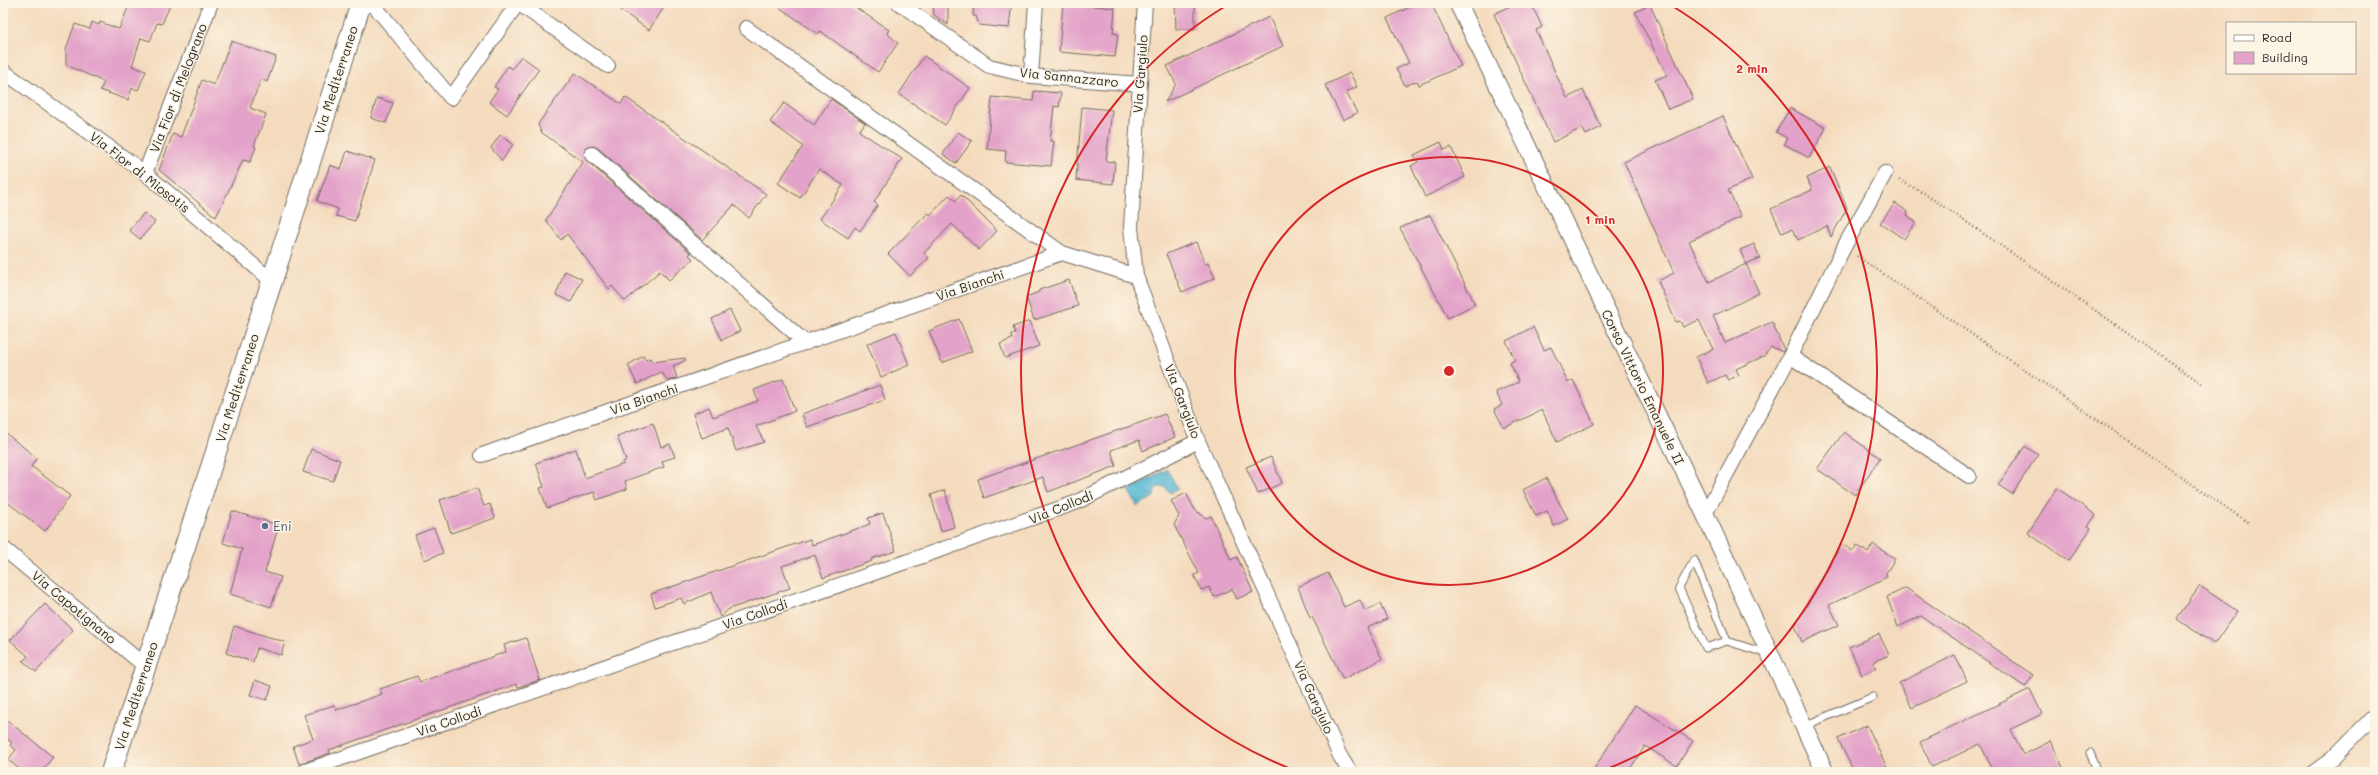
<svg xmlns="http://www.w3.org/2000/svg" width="2378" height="775" font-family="Mali,sans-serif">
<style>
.water{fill:url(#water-ripples);stroke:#427281}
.building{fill:#e3a2c9}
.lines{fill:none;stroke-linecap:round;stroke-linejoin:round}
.service-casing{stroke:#71695e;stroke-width:9}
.minor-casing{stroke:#71695e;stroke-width:16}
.tertiary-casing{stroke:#71695e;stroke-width:19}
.secondary-casing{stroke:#71695e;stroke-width:22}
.path{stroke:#71695e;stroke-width:2.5;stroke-dasharray:1 3;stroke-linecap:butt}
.service{stroke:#fff;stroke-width:7}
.minor{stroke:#fff;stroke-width:14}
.tertiary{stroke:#fff;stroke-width:17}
.secondary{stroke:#fff;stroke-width:20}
.ring{fill:none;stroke:#d62828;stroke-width:2}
.service-dot{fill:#5c6f8a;stroke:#fcf5e5;stroke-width:1.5}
.labels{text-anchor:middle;stroke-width:3;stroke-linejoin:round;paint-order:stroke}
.street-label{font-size:13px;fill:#2b2b2b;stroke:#fcf5e5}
.service-label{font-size:13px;fill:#4e5e75;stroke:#fcf5e5;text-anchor:start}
.centre{fill:#d62828;stroke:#fcf5e5;stroke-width:2}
.ring-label{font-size:12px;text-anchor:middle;font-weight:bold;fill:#d62828;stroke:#fcf5e5;stroke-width:3;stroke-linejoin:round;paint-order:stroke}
</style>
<defs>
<pattern id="water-ripples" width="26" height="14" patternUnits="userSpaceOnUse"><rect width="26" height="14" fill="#59bad7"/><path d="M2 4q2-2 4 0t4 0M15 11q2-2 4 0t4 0" fill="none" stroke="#4a97af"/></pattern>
</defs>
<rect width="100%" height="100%" fill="#fcf5e5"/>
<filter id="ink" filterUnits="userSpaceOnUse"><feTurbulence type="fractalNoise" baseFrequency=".025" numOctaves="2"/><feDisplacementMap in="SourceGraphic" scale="8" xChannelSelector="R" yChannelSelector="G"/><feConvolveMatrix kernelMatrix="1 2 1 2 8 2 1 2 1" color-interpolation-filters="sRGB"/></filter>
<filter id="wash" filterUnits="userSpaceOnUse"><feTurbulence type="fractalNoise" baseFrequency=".012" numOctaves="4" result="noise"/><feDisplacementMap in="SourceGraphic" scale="16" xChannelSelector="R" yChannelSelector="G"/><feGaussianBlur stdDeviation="0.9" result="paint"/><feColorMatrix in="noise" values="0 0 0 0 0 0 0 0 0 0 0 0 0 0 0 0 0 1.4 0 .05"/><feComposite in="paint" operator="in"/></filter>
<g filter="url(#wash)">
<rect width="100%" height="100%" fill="#f4dbbe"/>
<path class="water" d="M1167,469L1178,489L1170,493L1165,487H1158L1154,491V497L1137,506L1128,490Z"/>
<g id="blocks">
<path class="building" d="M130,3H171L162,24L157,23L150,41L141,38L132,66L146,71L138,90L132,88L128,100L100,90L104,82L66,65V49L75,24L90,29L92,22L99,25L100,22L119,29Z
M610,3H667L649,30Z
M773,3H849L889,30L887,33L898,43L878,72L820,31L818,34Z
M933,3H948V25L934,15Z
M974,3H1012L1009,28L979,25L976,16H973Z
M1063,3L1115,8L1113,33L1118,34L1115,57L1059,52Z
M1418,3H1431L1461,66L1419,85L1417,81L1405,86L1396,69L1409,63L1387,18Z
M1516,3H1531L1542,27L1536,30L1567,98L1583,90L1601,127L1586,135L1582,128L1553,142L1494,14Z
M1175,4L1195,5V29H1176Z
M1650,5L1693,99L1668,109L1655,80L1667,75L1635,12Z
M1269,17L1283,46L1165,102L1176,84L1167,66Z
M231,41L276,57L267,82L261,79L250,108L266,114L254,146L256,147L250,162L243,160L216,217L159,170L173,134L181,137L202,80L214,85Z
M521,56L539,69L507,115L489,102L498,89L494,87L508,66L512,69Z
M924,56L970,88L945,125L899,94Z
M575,73L621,104L625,97L766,194L749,218L734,205L702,240L598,148L593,146L586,148L584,153L586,160L691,253L689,255L693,259L669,280L660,271L625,301L612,286L609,289L567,234L561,240L546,220L583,162L541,132L538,124Z
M1350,73L1357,87L1346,92L1357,113L1343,120L1325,85Z
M1034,91L1061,93L1059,107L1054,106L1050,141H1054L1051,166L1005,162L1006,151L987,149L992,97L1033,101Z
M377,98L393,103L386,123L371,118Z
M831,99L865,123L859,131L902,159L874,202L878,205L860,231L855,227L848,238L820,219L843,185L819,169L800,198L778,183L803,146L770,122L784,103L814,125Z
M1082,107L1112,110L1106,161L1115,162L1113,184L1076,180Z
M1790,108L1826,128L1809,158L1784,144L1787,138L1776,132Z
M1723,116L1752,179L1728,190L1741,217L1689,241L1709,282L1746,264L1759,293L1713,316L1725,343L1772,322L1784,350L1783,352L1771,347L1764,356L1736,369L1739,375L1728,380L1725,375L1708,383L1696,357L1713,349L1699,320L1683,327L1680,321L1676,322L1658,281L1674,273L1624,162Z
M958,132L972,141L956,163L943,154Z
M500,135L513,144L502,161L491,148Z
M1441,142L1444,150L1451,147L1465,177L1425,197L1411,166L1418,162L1414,155Z
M347,151L375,160L355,221L336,216L338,209L317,201L330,165L341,169Z
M1830,167L1847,208L1831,237L1827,226L1798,240L1792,229L1782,233L1771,209L1812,190L1807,178Z
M949,195L956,201L961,195L997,231L979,250L952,224L924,253L929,258L910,276L888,254L928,213L930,215Z
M1895,203L1908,212L1907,215L1916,222L1904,239L1880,223Z
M144,213L155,222L140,239L129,230Z
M1430,215L1475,304L1448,318L1400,228Z
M1196,242L1205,264L1208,263L1215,278L1182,292L1166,254Z
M1754,244L1760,258L1746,264L1740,250Z
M565,271L582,279L571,302L556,295Z
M1069,280L1078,306L1034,320L1026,297L1039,292V290Z
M730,310L740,331L722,340L712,319Z
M959,319L972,351L942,363L929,331Z
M1030,321L1039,346L1005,358L1000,344L1012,339L1011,334L1015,333L1013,327Z
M1533,327L1544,350L1551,347L1568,383L1573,380L1594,424L1557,442L1542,410L1504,428L1494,409L1502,405L1496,392L1519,382L1510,363L1515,360L1506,341Z
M896,332L909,365L881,377L867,344Z
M643,356L646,360L650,358L653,362L685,358L686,360L673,366L677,378L668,381L661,372L637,384L628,365Z
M783,379L795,411L756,426L764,442L736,451L728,428L702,438L693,414L709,407L713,417L758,401L754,390Z
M880,385L885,400L807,427L802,414Z
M1165,414L1175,437L1143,451L1139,440L1111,450L1116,466L1048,492L1043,477L984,498L978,479Z
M653,423L661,447L670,444L675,457L662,461L664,467L625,481L627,489L597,500L594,492L547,508L540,488L544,487L536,463L576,449L585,478L624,464L623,462L626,460L617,436Z
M3,431L37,458L31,466L70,496L45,531L3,499Z
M1844,432L1880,458L1855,495L1817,469Z
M2025,446L2038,455L2012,494L1998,485Z
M311,449L340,460L333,481L303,472Z
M1271,457L1282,483L1258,494L1246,467Z
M1546,478L1568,519L1554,526L1547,511L1536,516L1523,490Z
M477,488L484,506L490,504L495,518L451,533L440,500Z
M2057,488L2096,515L2088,526L2091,528L2069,561L2028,533Z
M945,490L954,527L941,531L931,495Z
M1186,493L1195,510L1206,518L1211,516L1231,560L1237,557L1253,592L1237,599L1232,589L1214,597L1209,587L1201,590L1194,575L1199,573L1174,525L1179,516L1171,501Z
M232,511L279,525L265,572L281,577L271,607L230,594L242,549L223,543Z
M883,513L896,551L871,559L872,561L823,578L815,555L782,566L790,588L729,609L720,617L711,592L684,604L681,598L655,607L651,594L810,539L812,545L870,524L868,518Z
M434,528L443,553L424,560L415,535Z
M1842,544L1853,551L1857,545L1868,553L1873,544L1895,559L1886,573L1887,577L1829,605L1839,625L1802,642L1795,626Z
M1328,573L1344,607L1360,600L1365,611L1380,604L1387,619L1367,628L1382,659L1343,679L1312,617L1310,618L1298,587Z
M2200,586L2237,611L2214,644L2177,619Z
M1906,588L2033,675L2025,687L1921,616L1898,627L1887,597Z
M45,604L73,630L36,672L23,661L28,656L10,640Z
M234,626L285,642L281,655L257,648L253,662L226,653Z
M1879,634L1889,655L1873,662L1876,668L1862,675L1849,647Z
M526,638L540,680L518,687L517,684L385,730L329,750L330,753L299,764L293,746L313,739L304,715L334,705L336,710L382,694L380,689L417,676L420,682L506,652L504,645Z
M1955,655L1967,681L1912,708L1899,683Z
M255,680L272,686L267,700L250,695Z
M2030,689L2042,714L2011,729L2023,755L2051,741L2065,772H1994L1980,744L1932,767L1920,742Z
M1635,705L1693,741L1677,766L1645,746L1628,772H1592Z
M3,717L53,757L41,772H23L8,760L16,750L10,745L12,743L3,735Z
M1867,725L1889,772H1854L1838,739Z"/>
</g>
</g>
<g filter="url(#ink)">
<use href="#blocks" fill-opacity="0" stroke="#71695e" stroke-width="1"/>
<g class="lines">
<g class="service-casing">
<path id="service" d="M1727,641L1706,648L1679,588L1694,560L1727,641L1768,654
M1804,726L1873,697
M2090,753L2098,772"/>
</g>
<g class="minor-casing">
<path id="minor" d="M372,3L451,98L518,3L608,66
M899,3L989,66L1031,76L1140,84
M1145,3L1131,227L1136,276L1198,441L1340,756L1350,772
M746,28L1062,253
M3,71L145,173L272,281
M1031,76L1036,3
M592,154L806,343
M145,173L211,3
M1790,356L1969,476
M482,455L1062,253L1136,276
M1705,514L1790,356L1844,247L1885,173
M3,548L145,666
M305,771L1075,503L1198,441
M2314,772L2332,759L2375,715"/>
</g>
<g class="tertiary-casing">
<path id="tertiary" d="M1458,3L1705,514L1825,772"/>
</g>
<g class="secondary-casing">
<path id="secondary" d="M111,772L272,281L361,3"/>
</g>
<path class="path" d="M1899,180L1924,193L2204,385
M1857,256L2249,523"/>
<use href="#service" class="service"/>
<use href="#minor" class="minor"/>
<use href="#tertiary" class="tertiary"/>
<use href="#secondary" class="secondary"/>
</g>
</g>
<g class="ring">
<circle cx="1449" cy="371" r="214"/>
<path d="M1299 772A428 428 0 0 1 1229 4M1669 4A428 428 0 0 1 1599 772"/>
</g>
<circle class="service-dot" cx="265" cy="526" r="4"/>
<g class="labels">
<g class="street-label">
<text transform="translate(1140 74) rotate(-86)" y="5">Via Gargiulo</text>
<text transform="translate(1069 77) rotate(6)" y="5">Via Sannazzaro</text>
<text transform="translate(336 80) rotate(-72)" y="5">Via Mediterraneo</text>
<text transform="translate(178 88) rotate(-69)" y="5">Via Fior di Melograno</text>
<text transform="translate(140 172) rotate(38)" y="5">Via Fior di Miosotis</text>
<text transform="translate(970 285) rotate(-19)" y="5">Via Bianchi</text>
<text transform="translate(1643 387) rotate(64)" y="5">Corso Vittorio Emanuele II</text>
<text transform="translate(237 388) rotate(-72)" y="5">Via Mediterraneo</text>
<text transform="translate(644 399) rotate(-19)" y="5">Via Bianchi</text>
<text transform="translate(1183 401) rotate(69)" y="5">Via Gargiulo</text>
<text transform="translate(1061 507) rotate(-22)" y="5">Via Collodi</text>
<text transform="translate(74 607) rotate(40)" y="5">Via Capotignano</text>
<text transform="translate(755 614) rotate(-19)" y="5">Via Collodi</text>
<text transform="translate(136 696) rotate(-72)" y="5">Via Mediterraneo</text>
<text transform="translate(1314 697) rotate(66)" y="5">Via Gargiulo</text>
<text transform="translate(449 721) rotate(-19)" y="5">Via Collodi</text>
</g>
<g class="service-label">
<text x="273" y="531">Eni</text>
</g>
</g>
<circle cx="1449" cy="371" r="6" class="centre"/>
<g class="ring-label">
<text x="1752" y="73">2 min</text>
<text x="1600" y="224">1 min</text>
</g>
<rect width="2378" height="775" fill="none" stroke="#fcf5e5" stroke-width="16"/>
<rect x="2226" y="22" width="130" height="52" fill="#fcf5e5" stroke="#a8a49b"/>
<rect x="2234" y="35" width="20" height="6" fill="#ffffff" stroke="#a8a49b"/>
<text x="2262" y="42" font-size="12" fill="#2b2b2b">Road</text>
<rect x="2234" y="52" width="20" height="12" fill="#e3a2c9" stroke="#a8a49b"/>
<text x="2262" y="62" font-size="12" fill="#2b2b2b">Building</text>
</svg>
